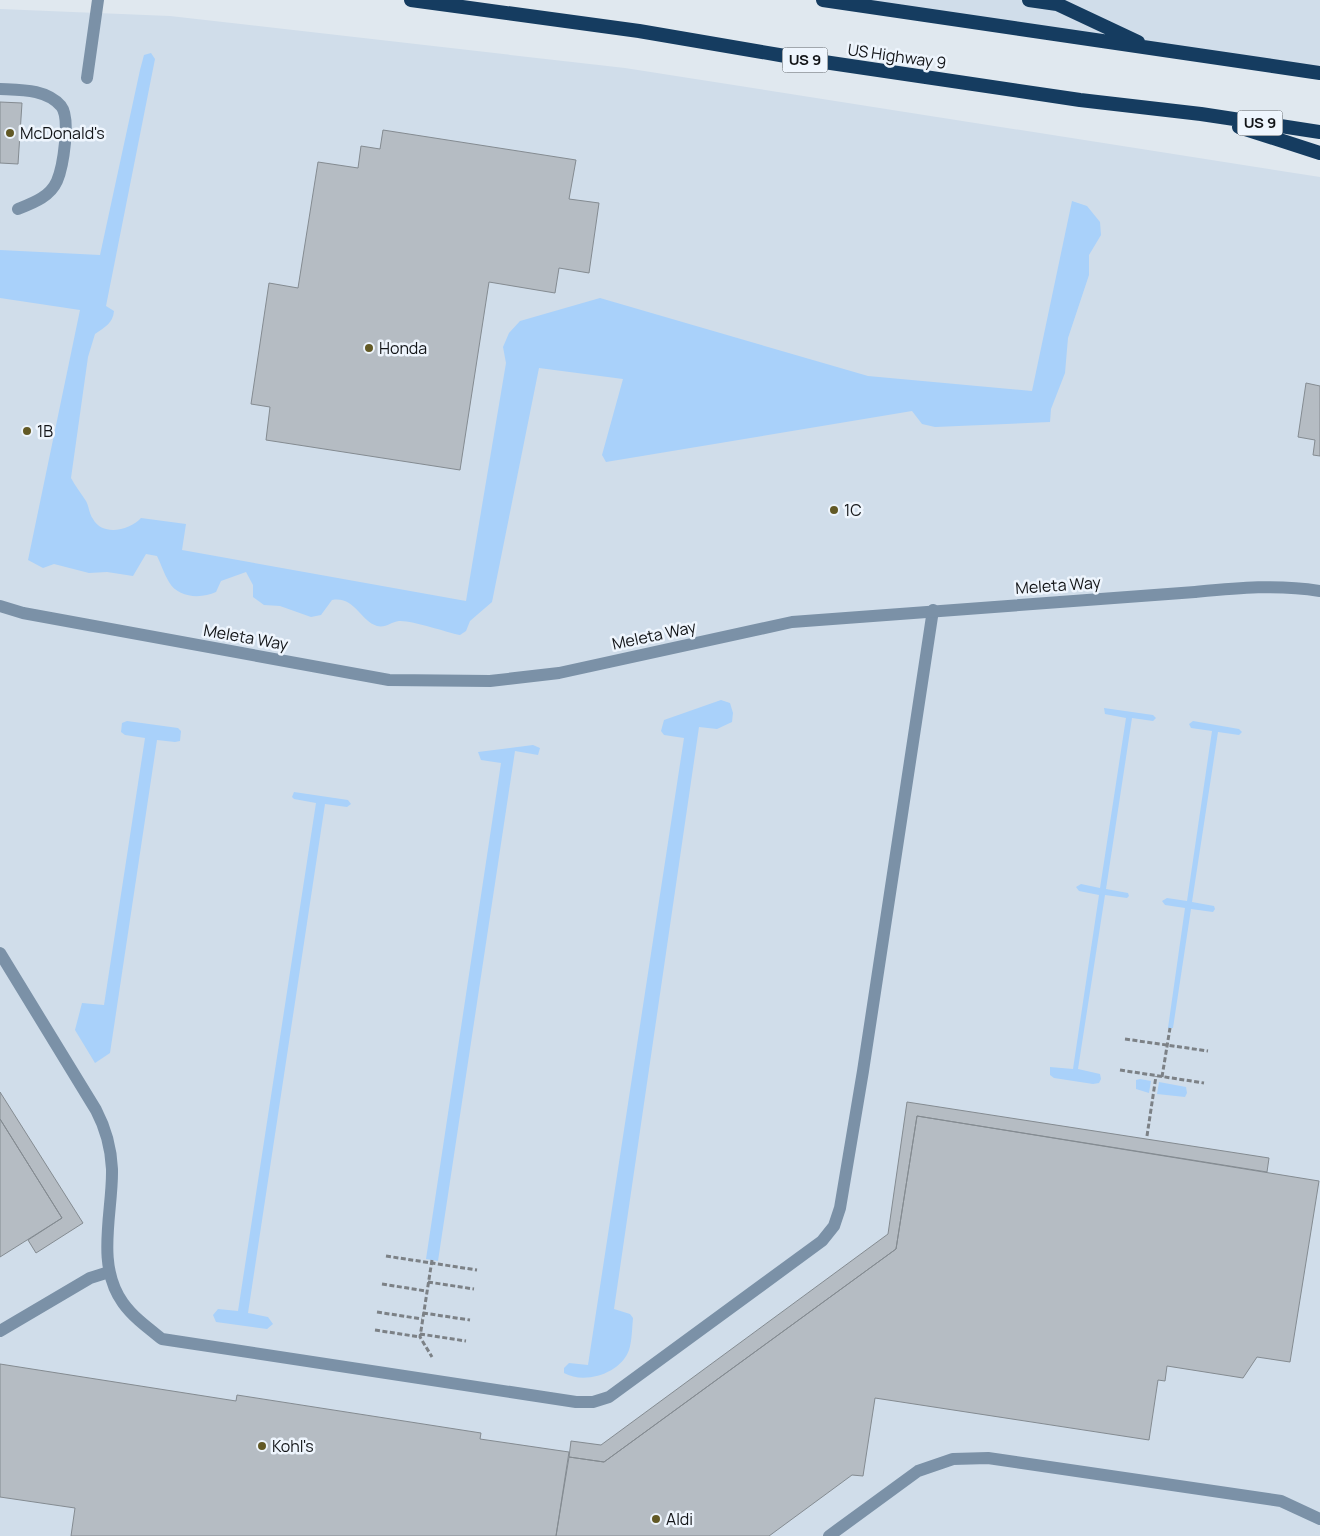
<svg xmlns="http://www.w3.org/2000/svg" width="1320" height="1536" font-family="Manrope,sans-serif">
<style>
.built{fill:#d0ddea}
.green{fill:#a9d1fa}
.building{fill:#b5bcc3;stroke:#848b91}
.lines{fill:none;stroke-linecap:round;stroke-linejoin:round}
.path{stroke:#7c8186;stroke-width:3;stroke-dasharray:5 2.5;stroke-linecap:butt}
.service{stroke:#7b91a7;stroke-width:12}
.minor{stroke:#7b91a7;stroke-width:12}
.trunk{stroke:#153c60;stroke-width:14}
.poi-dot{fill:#625925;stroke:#eef5fd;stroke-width:2}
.labels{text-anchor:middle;stroke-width:5;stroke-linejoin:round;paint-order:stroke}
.shield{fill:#eef5fd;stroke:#54585c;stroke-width:1}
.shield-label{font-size:15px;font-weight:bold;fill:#121417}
.street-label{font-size:16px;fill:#121417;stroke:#eef5fd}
.poi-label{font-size:16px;fill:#121417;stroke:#eef5fd;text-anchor:start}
</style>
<rect width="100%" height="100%" fill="#e0e8ef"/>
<path class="built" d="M823,0H1320V73Z
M0,9L170,16L625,68L1320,177V1536H0Z"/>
<path class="green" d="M151,53L155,59L106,306L114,311C113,323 105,327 95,334L88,357L71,478C75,486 81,493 86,501C89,506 89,514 93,519C103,537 130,530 141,518L186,524L182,550L466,601L506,363L503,347L509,333L520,321L600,298L868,376L1032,391L1072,201L1087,206L1100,222L1101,235L1089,255V275L1068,338L1065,373L1051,409L1050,422L935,427L922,424L912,411L606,462L602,455L623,379L539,368L492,602L470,621L466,631L460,635C446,632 411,620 399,621C391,622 386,628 377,626C360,621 355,596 332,600L321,615L311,617L280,606L264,605L253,597V585L246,572L221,581L216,592C201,599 178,598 169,582C164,574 161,564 157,556L146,554L133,576L107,572L89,573L54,564L43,568L28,560L80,310L0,298V250L100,255L140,70L144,55Z
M721,700L730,703L733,713L732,722L717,729L699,727L614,1309L630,1314L633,1318C632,1328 632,1341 629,1350C621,1373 585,1385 564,1373V1368L569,1363L588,1365L684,738L664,735L661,731L664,720Z
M1104,708L1153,715L1156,718L1153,721L1132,718L1106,889L1128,893L1129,896L1127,898L1105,895L1078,1069L1100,1074L1101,1079L1099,1083L1093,1084L1054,1078L1050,1075V1067L1073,1069L1099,895L1079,891L1076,887L1081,884L1100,888L1126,718L1105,714Z
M127,721L178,728L181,731L180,741L175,742L157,740L110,1053L95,1063L75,1030L82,1003L104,1005L145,738L125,735L121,732L122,723Z
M1193,721L1239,729L1242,732L1239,735L1218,732L1192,902L1214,906L1215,909L1213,912L1191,909L1173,1028H1168L1185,908L1165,905L1162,901L1167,898L1187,901L1212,731L1191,728L1189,724Z
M533,745L540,748L538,755L515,751L438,1261L426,1259L501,763L481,760L478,752Z
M294,792L348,800L351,804L347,807L325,804L248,1313L268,1317L273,1324L267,1329L216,1322L213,1315L218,1309L238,1311L316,803L294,799L292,797Z
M1140,1079L1151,1081L1149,1093L1136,1089V1080Z
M1159,1082L1186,1087L1187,1093L1185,1097L1157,1094Z"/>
<path class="building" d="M0,102L22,103L18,164L0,163Z
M383,130L576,160L569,199L599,203L589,273L559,268L555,293L489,282L460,470L266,440L270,407L251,404L269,283L298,288L318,162L358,168L361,146L380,149Z
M1306,383L1320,386V456L1313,455L1315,440L1298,437Z
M0,1092L83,1223L36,1253L28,1240L62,1218L0,1119Z
M907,1102L1269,1158L1267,1172L917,1116L896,1249L604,1462L569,1457L571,1441L601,1445L888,1234Z
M917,1116L1319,1181L1290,1362L1257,1357L1243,1378L1167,1366L1165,1381L1158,1380L1149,1440L875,1398L863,1476L852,1475L769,1536H556L569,1457L604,1462L896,1249Z
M0,1119L62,1218L0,1257Z
M0,1364L236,1401L237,1395L481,1433L480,1439L569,1452L556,1536H71L75,1508L0,1497Z"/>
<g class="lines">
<path class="path" d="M1125,1039L1208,1051
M1120,1070L1204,1083
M1162,1077L1170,1028
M1147,1136L1156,1076
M386,1256L477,1270
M432,1260L420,1337L432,1357
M428,1282L474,1289
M382,1284L426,1291
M377,1312L422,1319
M423,1313L470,1320
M375,1330L420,1337
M420,1334L466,1341"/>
<path class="service" d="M87,78L98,0
M0,89C21,90 46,89 61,106C71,118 63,167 57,181C50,197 33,203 18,209
M0,953L96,1110C106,1129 111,1147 112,1169C113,1212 95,1264 123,1303C133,1317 148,1328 162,1339L576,1402H593L609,1397L822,1241L834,1226L840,1208L863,1071L933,610
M0,1331L90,1278L109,1272
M829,1536L918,1471L953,1459L988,1458L1281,1501L1320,1519"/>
<path class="minor" d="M0,606L23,613L389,680L490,681L559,673L792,622L1195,592C1237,588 1277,584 1320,591"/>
<path class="trunk" d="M411,0L639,31L797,58L1080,100L1201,114L1320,132
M823,0L1320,73
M1029,0L1057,4L1138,42
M1239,127L1320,153"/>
</g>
<g class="poi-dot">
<circle cx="10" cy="133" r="5"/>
<circle cx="369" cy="348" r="5"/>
<circle cx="27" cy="431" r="5"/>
<circle cx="834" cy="510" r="5"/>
<circle cx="262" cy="1446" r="5"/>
<circle cx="656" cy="1519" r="5"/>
</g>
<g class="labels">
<g class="shield">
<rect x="782.5" y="47.5" width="45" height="25" rx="4"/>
<rect x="1237.5" y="110.5" width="45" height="25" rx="4"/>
</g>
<g class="shield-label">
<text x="805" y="65">US 9</text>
<text x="1260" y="128">US 9</text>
</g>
<g class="street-label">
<text transform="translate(897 56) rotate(8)" y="6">US Highway 9</text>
<text transform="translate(1058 585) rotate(-4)" y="6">Meleta Way</text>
<text transform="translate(654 635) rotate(-12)" y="6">Meleta Way</text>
<text transform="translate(246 637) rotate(10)" y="6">Meleta Way</text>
</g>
<g class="poi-label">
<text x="20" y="139">McDonald's</text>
<text x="379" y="354">Honda</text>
<text x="37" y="437">1B</text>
<text x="844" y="516">1C</text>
<text x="272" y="1452">Kohl's</text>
<text x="666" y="1525">Aldi</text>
</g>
</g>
</svg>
